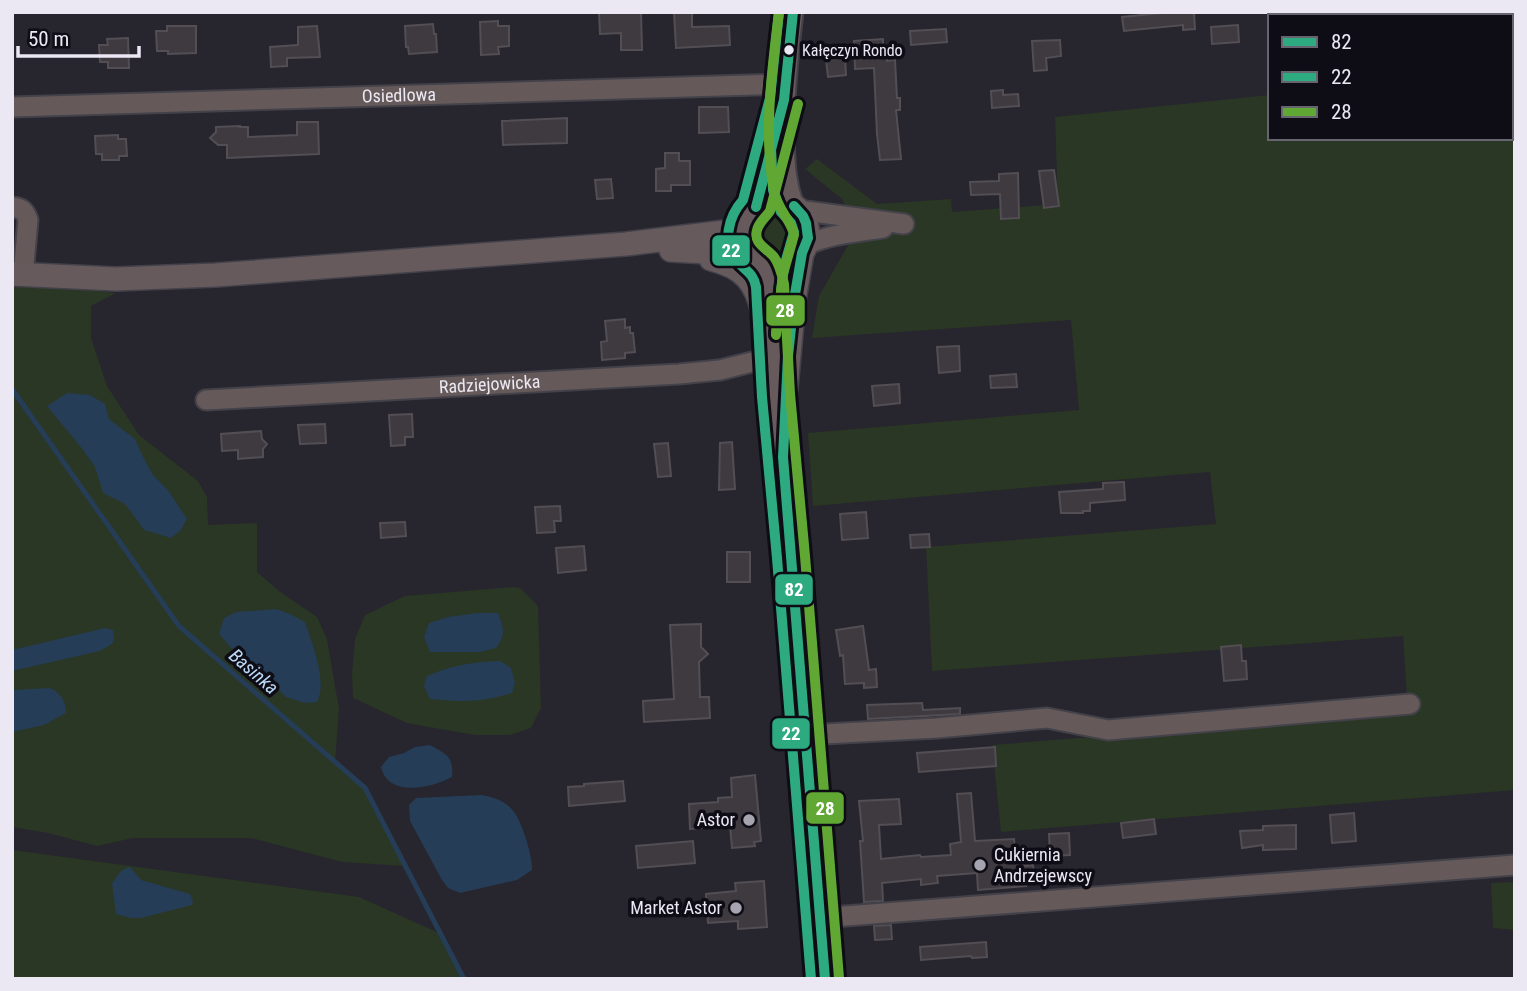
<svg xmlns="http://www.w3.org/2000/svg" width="1527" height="991" font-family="'Roboto Condensed',sans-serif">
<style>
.green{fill:#2a3724}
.water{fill:#253d56}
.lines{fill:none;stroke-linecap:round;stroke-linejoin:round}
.stream{stroke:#253d56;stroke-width:5}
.building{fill:#3f3a40;stroke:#524e54;stroke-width:2}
.minor-casing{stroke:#434149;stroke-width:23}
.major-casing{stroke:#434149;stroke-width:26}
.minor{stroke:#655a59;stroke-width:19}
.major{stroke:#675a5c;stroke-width:23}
.bus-1-casing{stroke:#0e0c14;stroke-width:16}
.bus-2-casing{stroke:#0e0c14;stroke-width:16}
.bus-3-casing{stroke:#0e0c14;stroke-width:16}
.bus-1{stroke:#2daa80;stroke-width:10}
.bus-2{stroke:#2daa80;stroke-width:10}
.bus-3{stroke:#61a733;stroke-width:10}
.bus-dot{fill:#ebe8f4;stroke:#0e0c14;stroke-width:2.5}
.poi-dot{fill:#a6a4af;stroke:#0e0c14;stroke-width:2.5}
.labels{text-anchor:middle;stroke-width:7;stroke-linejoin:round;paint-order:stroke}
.bus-label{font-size:16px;fill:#ebe8f4;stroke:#0e0c14;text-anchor:start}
.street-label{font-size:18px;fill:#ebe8f4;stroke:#0e0c14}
.poi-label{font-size:18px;fill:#ebe8f4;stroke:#0e0c14;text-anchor:end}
.water-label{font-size:19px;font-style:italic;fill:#bcd8f7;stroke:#0e0c14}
.line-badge{stroke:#0e0c14;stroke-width:2.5}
.badge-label{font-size:19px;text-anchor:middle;font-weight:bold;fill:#fff}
</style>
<rect width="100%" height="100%" fill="#27252e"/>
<path class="green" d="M1438,12H1515V790L1001,832L992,745L1408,712L1403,636L932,671L926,547L1216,524L1210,472L813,506L808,433L1079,410L1071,320L812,338L819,296L851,240L847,209L842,199L805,169L817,159L877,204L951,199L952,212L1058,204L1055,117L1270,95V138H1511V16H1438Z
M753 233a21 21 0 1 1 42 0a21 21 0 1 1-42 0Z
M12,282L116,293L91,306V338L107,386L139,435L198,481L207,497L208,525L257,523V572L279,591L317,617L327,639L339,709L335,762L365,788L405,866L342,862L251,838H133L97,846L48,833L12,827Z
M513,587L520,588L538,606L541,708L531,728L510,735H475L440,729L407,723L353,698L352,674L355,639L365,615L405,596Z
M12,850L359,897L441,934L464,979H12Z
M1515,882V930L1493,928L1491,883Z"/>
<path class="water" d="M67,393L90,395L105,404L109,419L135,439L142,455L153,475L168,490L187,519L181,530L171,538L144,530L125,504L103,493L95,467L83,450L47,406Z
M276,609L288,613L305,622C312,643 328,682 317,702L305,703L286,697L259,671L231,648L219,634L224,618L236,612Z
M477,613H498C504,629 506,634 496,648L480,652H430L424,637L429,623L448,617Z
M105,628L113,630L114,640L112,644L100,651L12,671V650Z
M500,661L511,668L515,683L512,693C480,703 463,702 430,699L424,686L427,676C451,665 474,662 500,661Z
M50,688C61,693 66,701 66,713L44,725L12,732V690Z
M430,745C446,754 454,756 452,777C432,788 388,798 381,767L389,757L404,753L415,747Z
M481,795C494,797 506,801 514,812C522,822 533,857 532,870L517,880L460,893L448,888L442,880L410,821L409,805L416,798Z
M130,867L141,880L190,894L193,901L192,905L141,918H131L116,914L112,883L122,870Z"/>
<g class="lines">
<path class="stream" d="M12,389L179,626L365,788L464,979"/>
</g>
<path class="building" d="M599,12H641L642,50H621V33L600,34Z
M674,12H692V27L729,26L730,45L676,48Z
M1172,12H1194L1195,29L1183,30V25L1124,31L1122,17Z
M498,21V26H509V46L498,47L499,54L481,55L480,22Z
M433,24L434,34H436L437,52L409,54L408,47H406L405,26Z
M1238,25L1239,42L1212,44L1211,27Z
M167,26H196V53L168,54V51H157L156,31H167Z
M317,26L320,57L287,58V66L271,67L270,47L298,45V27Z
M946,29L947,42L911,45L910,31Z
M128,38L129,68H108V62H100L99,45H108L107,39Z
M883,39V45H886L887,61L895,60L897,98H900V110H896L901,159L880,160L877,134L874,68L855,69L854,41Z
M1060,40L1061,56L1046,58L1047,70L1034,71L1032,41Z
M845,58L846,75L828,77L826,60Z
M1003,90V95L1018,94L1019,106L992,108L991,91Z
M699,107H728L729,132L699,133Z
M567,118V143L503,145L502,121Z
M297,122H318L319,154L227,158V145H218L210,138L216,132V127L240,126V127H248V137L297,135Z
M118,135V139H126L127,156H119V160H102V154H96L95,136Z
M665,153H679V161H690V185H671V191H656V169L665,168Z
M1054,170L1059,206L1044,208L1039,171Z
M1018,173L1019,218L1001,219L1000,194L971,195L970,182L999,181V174Z
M611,179L613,198L597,199L595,180Z
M625,319V328L630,327V333H633L635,352L625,353V358L602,360L601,342L607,341L605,321Z
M959,346L960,371L939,373L937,347Z
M1016,374L1017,387L991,388L990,376Z
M899,384L900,403L874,406L872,386Z
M412,414L413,437H405V445L391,446L389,415Z
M325,424L326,443L300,444L298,425Z
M261,431L262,439L267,444L263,449V457L238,459V450L222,451L221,434Z
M732,442L735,489L719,490L720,443Z
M668,443L671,476L658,477L654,444Z
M1124,482L1125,500L1090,503V511H1083V513H1061L1059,492L1103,489V483Z
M560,506L561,521H554L555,532L537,533L535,507Z
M866,512L868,538L842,540L840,514Z
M405,522L406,536L381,538L380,523Z
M929,534L930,547L911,548L910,535Z
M584,546L586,570L558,573L556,548Z
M727,552H750V582H727Z
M701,624V647L708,654L699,662L700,697H709L710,718L644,722L643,701L674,699L670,625Z
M863,626L869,670L876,669L877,687L864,688V683L845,684L843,655L840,656L836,630Z
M1241,645L1242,661H1246L1247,679L1224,681L1221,647Z
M922,703L923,710L960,708V714L868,719L867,705Z
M995,747L996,766L919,772L917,753Z
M755,775L761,841L754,842L755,846L732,848L730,826L690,829L689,804L718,802V798L732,797L731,778Z
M623,781L625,801L569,806L568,787L584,786V784Z
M971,793L975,841L1014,839L1016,861L1023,860L1024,866L1033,865L1035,880L1026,881V886L978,890L977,873L937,876L938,883L921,885V879L882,883L883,901L864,902L860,841H863L859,801L899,799L901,824L879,825L881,859L920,855L921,857L951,855L950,844L961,842L957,794Z
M1354,813L1356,841L1332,843L1330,815Z
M1154,819L1156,834L1123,838L1121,823Z
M1296,825V849L1263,850V845L1242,848L1240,831L1263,830V826Z
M1069,833L1070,855L1050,856L1049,834Z
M693,841L695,863L638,868L636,846Z
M764,881L767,927L738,929V921L708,923L706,894L736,891L735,883Z
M891,925L892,939L875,940L874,926Z
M986,942L987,957L972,958L971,956L921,960L920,947Z"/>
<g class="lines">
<g class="minor-casing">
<g id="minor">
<path d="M793,12C788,54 784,95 784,137C785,164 785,181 794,206"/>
<path id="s1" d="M12,107L785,84"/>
<path d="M12,207C22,208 25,211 28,220L23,275"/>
<path d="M756,207L777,125"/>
<path d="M798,210L904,224"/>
<path d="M806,245C830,234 857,232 883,228"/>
<path id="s2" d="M206,400L679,374L720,370L772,357"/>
<path d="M805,735L937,728L1047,718L1108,730L1410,704"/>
<path d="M819,918L1515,865"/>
</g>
</g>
<g class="major-casing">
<path id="major" d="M671,250L742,254C751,256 755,260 762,264C776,270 793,265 802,253C807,246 809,236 807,227C797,178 717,204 751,256
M711,259C743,267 756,281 763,313
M763,264L769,281L772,357L783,457L825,979
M12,274L116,279L216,275L626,244L725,232L737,228L744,223
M786,388L794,300L802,253"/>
</g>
<use href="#minor" class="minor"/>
<use href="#major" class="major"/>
<g class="bus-1-casing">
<path id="bus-1" d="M794,206L803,216L806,223L808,238L802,253L794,300L788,356L783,457L825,979
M756,207L784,100L793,12"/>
</g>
<g class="bus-2-casing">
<path id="bus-2" d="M779,12L770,98L743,200C728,217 722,242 737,261C746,272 753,272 756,287L762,397L777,558L811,979
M770,127L773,190L781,212L791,223L794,232L784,267L776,333"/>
</g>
<g class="bus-3-casing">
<path id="bus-3" d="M798,104L770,211C766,217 759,222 757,230C753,244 767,248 774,257C780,265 782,275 784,284L790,394L805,556L839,978
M776,335L783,274L794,235C792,221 777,209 774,191C763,133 772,71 779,12"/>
</g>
<use href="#bus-1" class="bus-1"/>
<use href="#bus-2" class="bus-2"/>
<use href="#bus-3" class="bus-3"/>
</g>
<circle class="bus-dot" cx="789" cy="50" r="6"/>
<g class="poi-dot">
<circle cx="749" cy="820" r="7"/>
<circle cx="980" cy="865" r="7"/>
<circle cx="736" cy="908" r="7"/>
</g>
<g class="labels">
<g class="bus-label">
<text x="802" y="56">Kałęczyn Rondo</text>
</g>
<g class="street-label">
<text dy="6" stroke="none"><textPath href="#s1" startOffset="387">Osiedlowa</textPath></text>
<text dy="6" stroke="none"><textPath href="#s2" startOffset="284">Radziejowicka</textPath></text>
</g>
<g class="poi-label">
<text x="735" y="826">Astor</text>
<text x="994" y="861" text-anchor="start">Cukiernia<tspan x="994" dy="21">Andrzejewscy</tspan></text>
<text x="722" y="914">Market Astor</text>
</g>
<g class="water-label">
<text transform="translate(254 671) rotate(41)" y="7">Basinka</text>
</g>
</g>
<g class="line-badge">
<rect x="711" y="234" width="40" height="33" rx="7" fill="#2daa80"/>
<rect x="765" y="294" width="41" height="33" rx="7" fill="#61a733"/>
<rect x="774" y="573" width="40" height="33" rx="7" fill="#2daa80"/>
<rect x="771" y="717" width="40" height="33" rx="7" fill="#2daa80"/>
<rect x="805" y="791" width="40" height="34" rx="7" fill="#61a733"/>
</g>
<g class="badge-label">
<text x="731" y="257">22</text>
<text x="785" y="317">28</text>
<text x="794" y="596">82</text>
<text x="791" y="740">22</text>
<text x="825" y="815">28</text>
</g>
<rect width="1527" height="991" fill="none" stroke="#ebe8f4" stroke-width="28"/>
<rect x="1268" y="14" width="245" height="126" fill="#0e0c14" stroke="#66646e" stroke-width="2"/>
<rect x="1282" y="37" width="35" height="10" fill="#2daa80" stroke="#66646e" stroke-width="2"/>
<text x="1331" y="49" font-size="21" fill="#ebe8f4">82</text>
<rect x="1282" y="72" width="35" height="10" fill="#2daa80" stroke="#66646e" stroke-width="2"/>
<text x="1331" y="84" font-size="21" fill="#ebe8f4">22</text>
<rect x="1282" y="107" width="35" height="10" fill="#61a733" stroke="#66646e" stroke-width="2"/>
<text x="1331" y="119" font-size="21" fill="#ebe8f4">28</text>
<path d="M18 46v10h121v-10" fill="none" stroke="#ebe8f4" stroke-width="3.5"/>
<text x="28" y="46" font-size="21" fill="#ebe8f4" stroke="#0e0c14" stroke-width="5" paint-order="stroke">50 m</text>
</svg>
